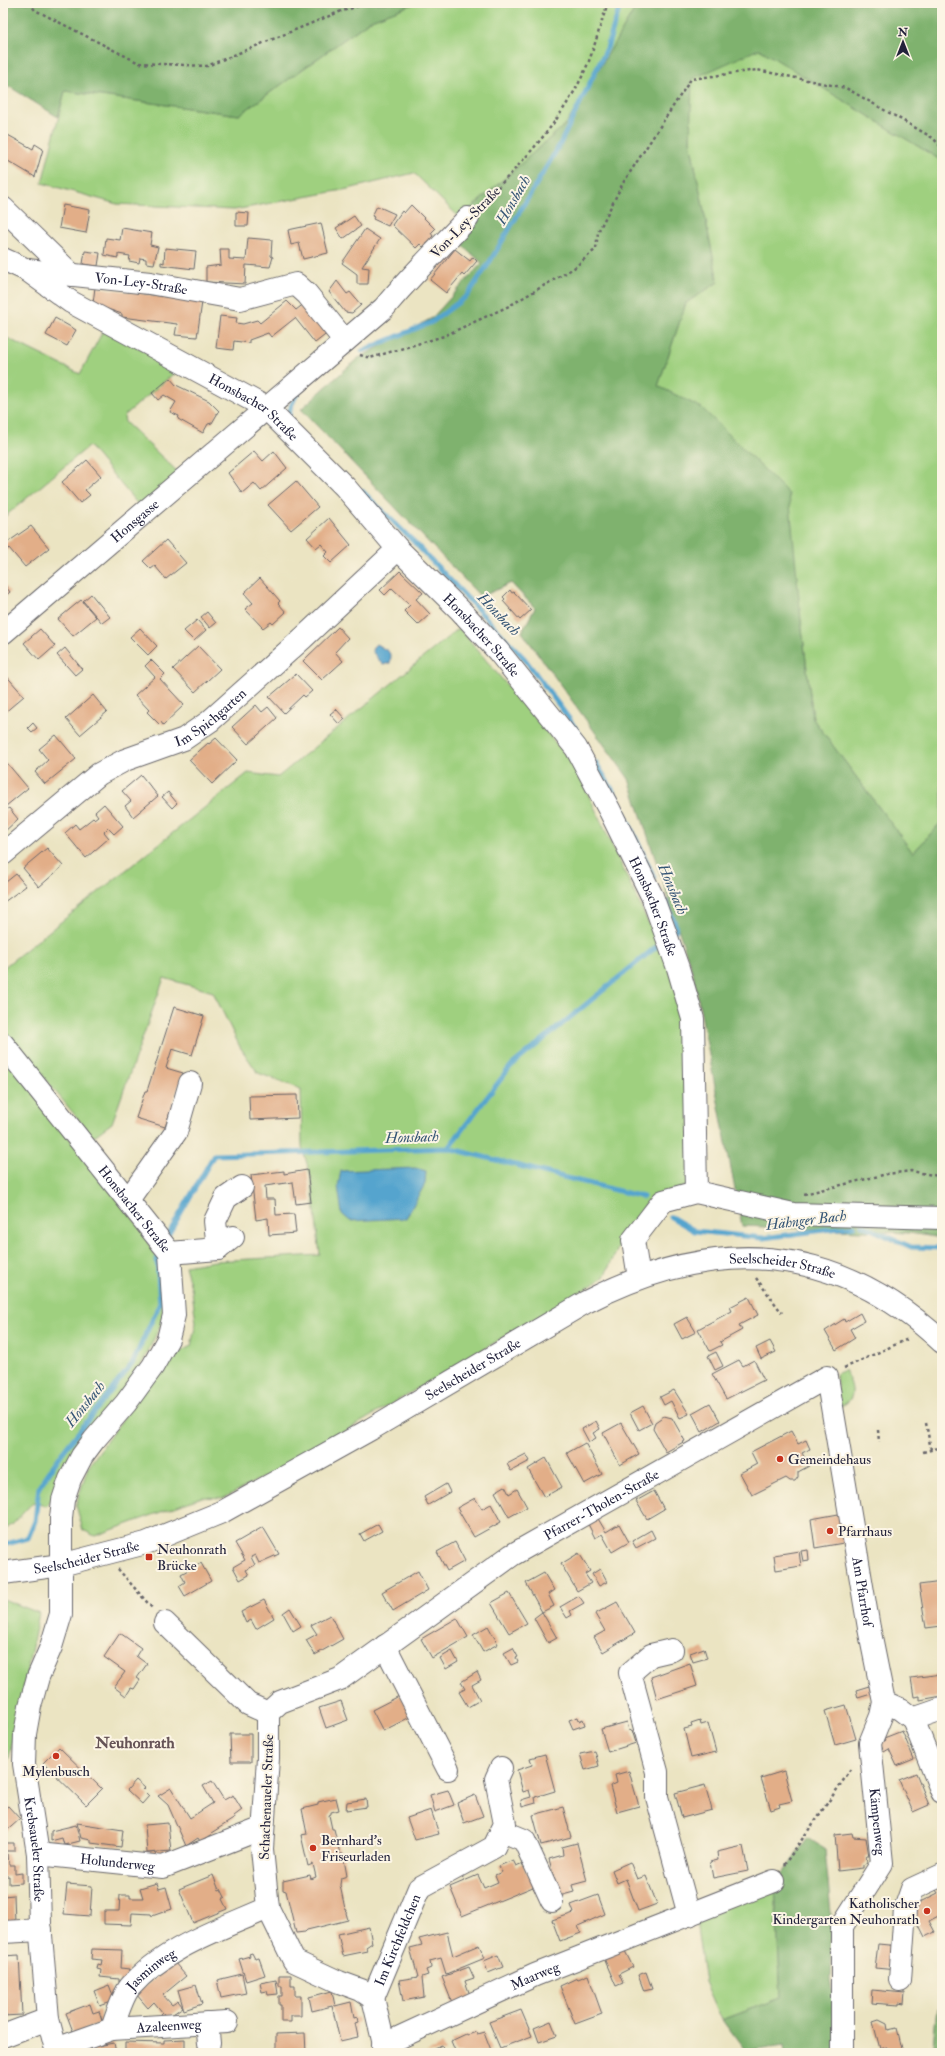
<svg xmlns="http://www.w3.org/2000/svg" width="945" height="2056" font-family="'IM FELL Double Pica',serif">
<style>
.green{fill:#9fd07f;stroke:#60795d}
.forest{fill:#7fb26e;stroke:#506a54}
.water{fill:#55a4ce;stroke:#3c6384}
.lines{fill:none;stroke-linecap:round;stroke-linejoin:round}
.stream{stroke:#55a4ce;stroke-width:5}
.building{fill:#e2ae88}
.minor-casing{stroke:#68666a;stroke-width:24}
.path{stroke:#68666a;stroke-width:2.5;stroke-dasharray:3 3;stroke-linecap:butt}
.minor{stroke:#fff;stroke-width:22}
.poi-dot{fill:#c8321e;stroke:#fcf5e5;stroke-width:1.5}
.labels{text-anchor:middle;stroke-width:4;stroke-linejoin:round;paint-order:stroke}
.street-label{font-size:14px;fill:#22223b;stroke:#fcf5e5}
.poi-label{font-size:14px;fill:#22223b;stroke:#fcf5e5;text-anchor:start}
.water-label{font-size:15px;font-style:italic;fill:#365676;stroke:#fcf5e5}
.quarter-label{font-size:16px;font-weight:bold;fill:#655356;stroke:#fcf5e5}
</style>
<rect width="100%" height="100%" fill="#fcf5e5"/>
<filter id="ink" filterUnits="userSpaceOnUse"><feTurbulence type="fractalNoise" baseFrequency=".025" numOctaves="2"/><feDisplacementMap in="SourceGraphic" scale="8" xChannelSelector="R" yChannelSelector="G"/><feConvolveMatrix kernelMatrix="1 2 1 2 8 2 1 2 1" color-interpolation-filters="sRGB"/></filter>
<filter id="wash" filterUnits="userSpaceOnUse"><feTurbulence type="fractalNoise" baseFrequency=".012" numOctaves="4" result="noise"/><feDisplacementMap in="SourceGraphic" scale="16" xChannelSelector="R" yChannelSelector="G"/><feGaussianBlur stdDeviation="0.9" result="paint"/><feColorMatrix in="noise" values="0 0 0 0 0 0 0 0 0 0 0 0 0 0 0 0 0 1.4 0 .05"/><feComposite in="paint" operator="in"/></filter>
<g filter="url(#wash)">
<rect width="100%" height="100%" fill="#ebe4c2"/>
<path class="green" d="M416,3H636L637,5L568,122L460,218L414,173L348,189L234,210L117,204L42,183L65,91L239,115L371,20Z
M759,48L942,161V821L913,853L813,719L801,620L658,386L686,303L718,282L690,141L691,79Z
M104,329L179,369L124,416L125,422L179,473L140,507L89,446L3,518V336L80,374Z
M459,628L575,766L655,937L664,929L688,1020L691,1185L652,1197L630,1224L604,1277L592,1285L307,1454L224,1498L202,1497L95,1536L83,1530L76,1505L88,1467L166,1359L191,1346L196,1323L192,1291L185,1266L215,1261L320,1255L311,1177L302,1147L301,1089L258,1073L240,1047L213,992L164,978L112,1123L93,1137L3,1028V968L248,773L278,777Z
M3,1055L145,1234L153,1253L165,1257L167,1311L143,1362L46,1506L33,1502L13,1524L3,1531Z
M845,1370C852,1385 859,1399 839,1407L836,1374Z
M3,1599L39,1613L9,1758L3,1760Z
M775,1885L781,1998L722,2020L705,1982L696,1921Z"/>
<path class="forest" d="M3,3H416L371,20L239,115L65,91L58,117L10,87L3,88Z
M636,3H942V161L759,49L692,79L690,141L718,282L686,303L658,386L702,408L789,494L801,620L813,719L913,853L942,821V1238L909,1233L742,1226L694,977L629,779L522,632L535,608L511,583L481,597L301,409L357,359L432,318L482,263L460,243V218L567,123L637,5Z
M808,1838L825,1849L832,1924L830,1978L835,2013L836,2053H785L784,2045L745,2051L722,2020L781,1998L775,1885Z
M937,2008L942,2019V2053H932Z"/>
<path class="water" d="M376,644L388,651L391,656L390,663L383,665L372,651L373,647Z
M415,1168L426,1171L425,1184L406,1218L350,1221L342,1214L338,1186L341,1171Z"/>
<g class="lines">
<path class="stream" d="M362,351L432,322L467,296L489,263L559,146L607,48L621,3
M291,421L288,419L291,406L297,394
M362,491L413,541L524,658L570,720L583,740
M596,763L615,794L654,877
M666,902L676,926L675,931
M448,1148L643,1197
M671,1217L695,1231L763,1238L854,1226
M862,1225L911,1247L942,1248
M168,1235L214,1155L448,1148L511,1066L662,942
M3,1545L28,1538L35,1521L39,1487L62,1453L132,1364L160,1303L157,1258"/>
</g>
<g id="blocks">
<path class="building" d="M6,134L33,149L35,144L43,149L35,177L3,158V139Z
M63,205L90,210L86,233L59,228Z
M411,205L435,229L431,233L433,236L423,247L420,244L416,248L392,225L402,211L404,213Z
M377,206L395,214L388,226L373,219L374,217L372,216Z
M236,212L249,213L248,226H236Z
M354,216L361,226L343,239L336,228Z
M321,223L328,253L303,259L299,243L291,245L288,230Z
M122,228L152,233L150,245L158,247L154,264L146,263V259L140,258L139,263L129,261L130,256L118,254V258L104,255L106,238L120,240Z
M365,229L380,239L362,267L369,268L368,284H357V274L342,263Z
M248,238L272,240L271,256L273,257L270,267L246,265L245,284L206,282V267L221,265L220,249H229V259L246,260Z
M165,248L196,251L194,269L161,265V262L164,263Z
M455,249L470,261L473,257L477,261L464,276L462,274L446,293L430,280Z
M85,251L100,253L98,266L83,264Z
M337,281L347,294L350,292L361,305L352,313L345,312L329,292Z
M95,287L202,302L197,337L175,335L177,324L122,317V314L93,304Z
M287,301L296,310L305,303L329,332L315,343L295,318L271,337L268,333L249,340V343L234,341L233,350L216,348L220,316L237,318L236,323L243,324L257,320L260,323Z
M55,318L76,330L67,346L46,335Z
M170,378L176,385L209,401L219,411L212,423L208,424L203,433L178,419L179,416L170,412L176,402L164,395L158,400L152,393Z
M254,451L263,461L274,451L287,468L261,491L254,483L242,493L228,473Z
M87,460L101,476L85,490L90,495L80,503L62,482Z
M296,481L318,507L291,530L268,505Z
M329,518L351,545L331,563L324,556L328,552L321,544L316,548L307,538Z
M31,526L49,548L25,567L9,548L3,553V542L5,544Z
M166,540L186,563L166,579L155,566L151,569L143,561Z
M400,571L423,593L416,599L430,614L418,625L404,611L410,605L392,588L385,595L380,590Z
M260,578L280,601L278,603L286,612L273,624L271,622L263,628L245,609L253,603L244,593Z
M3,583L10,592L3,598Z
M510,590L512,593L514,592L531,610L520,620L503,601L505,599L503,597Z
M91,594L110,617L102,623L83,601Z
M81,600L96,617L73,636L58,619Z
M207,612L216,623L210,628L201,617Z
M197,620L206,630L194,641L184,631Z
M338,627L348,638L335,652L343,661L322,680L303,661Z
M140,628L157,646L148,655L130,637Z
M40,629L55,646L39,660L24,643Z
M198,646L220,669L195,692L173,669Z
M65,648L82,669L75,675L57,655Z
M151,660L165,674L160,679L184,705L163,725L161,722L159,724L147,712L149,710L135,695L155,677L145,666Z
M3,672L24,696L3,714Z
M296,674L312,691L305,697L303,695L284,713L269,697Z
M93,695L107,712L80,735L66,719Z
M256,705L262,712L268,707L277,718L248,744L232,727Z
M336,709L345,719L339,724L330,714Z
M33,723L37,728L32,732L28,728Z
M56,735L76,759L45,784L35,772L48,760L39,749Z
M216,738L237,760L212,784L189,760L208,743L209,744Z
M7,763L28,788L6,806L3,802V767Z
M141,775L158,796L133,817L125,806L131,801L122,791Z
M168,792L177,803L172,808L162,797Z
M104,804L123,826L114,834L108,828L104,832L109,838L86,858L65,833L75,824L79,829L93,818L94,819L98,816L95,812Z
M9,808L18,819L3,833V812Z
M47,848L63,866L39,887L23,868Z
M16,874L26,886L4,902L3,879L6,882Z
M174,1007L204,1016L192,1055L172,1049L166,1068L183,1073L165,1127L136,1118L145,1091H147Z
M297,1095L298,1118L250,1120L249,1096Z
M307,1170L311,1202L296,1204L293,1182L265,1186L266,1199H275L276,1215L294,1214L296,1233L269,1235L268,1218L256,1220L251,1175L284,1171V1174Z
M749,1297L758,1315L739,1325L742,1330L720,1342L722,1345L710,1351L698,1329L732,1311L730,1307Z
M860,1313L864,1321L850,1329L855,1338L836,1350L825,1331L844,1319L845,1322Z
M687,1317L696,1332L682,1339L674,1324Z
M770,1341L776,1352L761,1359L756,1348Z
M716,1352L723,1366L715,1370L708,1356Z
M739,1360L743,1366L754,1360L764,1380L726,1399L712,1374Z
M674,1390L689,1414L680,1418L671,1401L664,1405L660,1397Z
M710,1403L720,1421L702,1432L692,1413Z
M643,1406L652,1423L639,1430L630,1413Z
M664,1416L672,1418L685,1441L666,1452L653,1429L655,1422Z
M596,1421L600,1429L593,1433L596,1438L589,1442L582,1429Z
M621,1423L639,1454L620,1465L603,1433Z
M791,1431L798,1444L806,1440L810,1449L802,1453L809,1466L798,1472V1477L795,1481H790L786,1478L752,1495L740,1473L757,1464L751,1452Z
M585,1443L602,1474L584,1484L567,1453Z
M526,1454L530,1461L511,1471L507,1464Z
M546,1458L562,1487L544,1497L528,1469Z
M446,1484L450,1492L428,1505L424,1497Z
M505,1486L509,1494L517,1489L527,1507L509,1517L495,1492Z
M654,1491L664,1509L647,1519L636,1501Z
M475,1498L482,1509L491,1504L501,1522L474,1537L457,1508Z
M844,1513L849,1542L815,1548L811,1519Z
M597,1517L606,1532L619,1524L629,1542L612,1552L602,1534L595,1538L587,1522Z
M378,1524L382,1531L364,1541L360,1534Z
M263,1527L279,1554L259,1563L255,1555L251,1557L255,1565L246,1570L249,1575L240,1580L233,1567L245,1560L235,1543Z
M651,1530L655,1538L636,1548L632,1541Z
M455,1542L465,1561L447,1571L437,1552Z
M808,1550L809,1560L803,1561L801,1551Z
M799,1551L801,1566L776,1570L774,1555Z
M579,1553L590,1571L585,1574L591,1583L577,1591L561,1564Z
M201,1563L211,1581L185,1596L179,1586L185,1582L181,1574Z
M600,1569L607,1582L599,1586L592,1574Z
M418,1571L428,1590L393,1611L382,1592Z
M544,1573L554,1590L548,1594L554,1606L542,1612L526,1583Z
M942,1582V1626L926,1628L919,1585Z
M509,1593L527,1623L509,1633L491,1603Z
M579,1596L584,1603L570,1611L572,1615L567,1618L560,1607Z
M264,1600L274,1618L256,1629L251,1620L246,1623L241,1612Z
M617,1602L635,1633L603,1652L594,1637L605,1631L595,1614Z
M290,1608L301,1626L293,1631L283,1613Z
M542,1612L557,1638L548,1643L534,1618Z
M330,1615L343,1639L315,1655L306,1640L317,1634L311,1625Z
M457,1618L468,1637L432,1658L421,1639Z
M488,1626L498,1644L483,1652L473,1635Z
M120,1633L141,1648L136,1656L147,1664L137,1678L140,1680L134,1689L131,1688L126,1696L114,1687L125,1672L104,1657Z
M513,1648L518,1657L516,1658L518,1662L511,1665L504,1653Z
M704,1648L707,1658L693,1662L690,1653Z
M452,1651L458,1662L446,1669L440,1658Z
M690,1663L697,1686L657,1699L651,1677Z
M477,1672L481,1680L472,1685L480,1700L468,1707L459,1692L465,1689L461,1682Z
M942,1674V1696L920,1700V1696L914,1697L911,1678Z
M869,1686L871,1694L858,1698L856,1690Z
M401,1695L412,1716L383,1731L372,1710Z
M341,1701L348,1720L326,1728L319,1708Z
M846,1705L856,1739L835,1745L825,1711Z
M578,1717L579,1721L583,1719L585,1725L573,1729L569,1720Z
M700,1721L701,1725L708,1723L716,1752L691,1758L684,1729L692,1727L691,1724Z
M627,1722L629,1731L632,1730L636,1743L608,1752L601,1729Z
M902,1731L914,1759L897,1766L889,1749L884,1752L880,1743L885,1740L884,1738Z
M230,1734H251V1762H231Z
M59,1747L102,1789L86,1805L43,1763Z
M595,1751L599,1766L585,1770L580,1754Z
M545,1754L555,1791L535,1797L536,1803L522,1807L521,1800L531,1797L529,1790L523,1792L517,1770L532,1765L530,1758Z
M629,1771L639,1806L617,1812L610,1786L617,1783L615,1775Z
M784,1771L792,1801L779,1804L780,1807L771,1810L761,1778Z
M916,1773L929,1805L913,1812L899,1780Z
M136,1780L145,1788L143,1790L149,1796L142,1804L127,1790Z
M212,1781L224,1800L233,1795L242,1810L234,1816L235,1818L211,1833L212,1834L200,1841L198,1838L186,1846L168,1805L158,1796L171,1788L190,1818L213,1803L203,1786Z
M705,1785L712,1810L682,1818L675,1793Z
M448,1790L454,1805L435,1812L430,1795Z
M475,1795L483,1816L464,1823L457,1803Z
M336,1798L339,1810L331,1812V1814L329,1815L332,1829H334L340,1854H343L347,1876L341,1878L340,1885L345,1909L347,1910L346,1913L348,1920L307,1930L305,1932L296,1933L286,1891L283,1890V1881L310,1875L311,1879L316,1877L313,1864L308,1866L301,1835L307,1834L302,1809L318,1805V1802Z
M366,1799L367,1807L346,1810L347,1802Z
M8,1806L20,1819L3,1834V1810Z
M563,1807L571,1837L541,1845L533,1815Z
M431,1810L439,1834L415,1840L407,1818Z
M77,1823L123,1830L121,1847L91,1843V1840L81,1838Z
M168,1823L171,1851L147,1853L145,1825Z
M76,1825L80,1841L64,1845L62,1838L51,1841V1831Z
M852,1833L853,1837L866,1838L869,1856H866L867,1862L863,1865V1868L838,1871L835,1835Z
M3,1843H14V1851H3Z
M577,1843L587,1881L572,1885L574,1892L559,1896L549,1859L563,1855L562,1847Z
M743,1846L748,1871L713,1878L710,1862L718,1860L717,1852Z
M3,1854H8L9,1865H15V1874L22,1873V1883L9,1884V1876L3,1877Z
M513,1860L516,1866L523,1863L529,1877L536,1874L542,1889L535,1891L533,1887L462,1916L450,1887L478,1875L484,1888L498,1882L495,1875L502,1872L499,1866Z
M630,1862L637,1879L646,1876L657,1904L638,1911L626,1879L617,1883L612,1870Z
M213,1875L219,1890L221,1889L225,1897L222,1899L227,1909L193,1923L179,1889Z
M157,1883L159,1889L166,1887L172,1909L152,1916L151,1914L132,1913L131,1925L104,1924V1911H119L120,1895H130V1898H143L140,1888Z
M67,1884L92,1886L90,1916L64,1914Z
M942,1887V1914L929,1921L935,1932L925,1937L910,1907L938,1893L936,1890Z
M14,1895L15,1922H3V1896Z
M598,1895L605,1914L578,1926L581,1933L560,1941L552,1920L574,1913L571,1905Z
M369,1927L372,1943L366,1947L367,1951L343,1956L338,1934Z
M447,1932L453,1956L479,1945L485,1958L446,1974L441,1958L430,1961L431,1968L426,1970L428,1975L422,1977L424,1997L403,2001L399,1980L418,1977L410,1948L422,1945L419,1939Z
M878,1944L899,1946L897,1970L875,1968Z
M623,1947L633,1967L619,1974L623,1983L616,1986L603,1956Z
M92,1949L122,1950L121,1968L129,1969L128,1983L119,1982V1979L100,1977L101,1970L97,1969L98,1964L101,1965L102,1960L91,1959Z
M252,1953L255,1959L259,1958L265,1975L246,1981L239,1959L250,1956L249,1954Z
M19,1955L22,2015L3,2016V1956Z
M498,1955L503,1967L488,1973L484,1961Z
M174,1962L186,1976L163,1995L172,2005L178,2001L183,2007L167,2018L154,2002L148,2008L136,1994Z
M469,1967L474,1978L465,1981L471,1998L453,2005L442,1977Z
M646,1972L652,1989L644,1991L638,1975Z
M242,1974L246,1993L221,1998L217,1980Z
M279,1975H291V1986H295V1996H301V2016H291V2022H281V2005H279V1996H282V1986H279Z
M588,1975L602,2014L575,2024L560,1986L577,1978L578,1979Z
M276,1980L278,1994L268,1995L267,1991L262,1992L260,1983Z
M109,1985L114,1998L117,2000L100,2006L94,1991Z
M196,1985L202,2004L184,2010L178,1990Z
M872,1990L905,1993L904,2004L899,2003V2005L871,2003Z
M332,1991L335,2006L351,2002L354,2018L357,2017L358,2022L355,2023L358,2037L340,2041L332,2006L312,2011L309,1997Z
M90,2004L93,2013L99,2011L103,2023L74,2034L66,2013Z
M521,2010L532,2036L500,2048L489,2022Z
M879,2020L887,2024L888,2030L897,2028L903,2053H889L887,2047L880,2049L873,2022Z
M551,2021L557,2036L539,2042L534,2028Z
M476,2032L477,2034L484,2032L491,2050L485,2053H456L451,2041L466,2034L468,2035Z
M305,2033L306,2053H276V2034Z
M185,2039V2053L125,2052V2042L164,2043V2040Z
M114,2043L116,2053H93L92,2047Z
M442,2045L445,2053H426L436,2049L435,2048Z"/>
</g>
</g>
<g filter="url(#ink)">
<use href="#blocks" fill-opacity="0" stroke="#68666a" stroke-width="1"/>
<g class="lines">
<g class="minor-casing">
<g id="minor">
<path d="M3,208L72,275"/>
<path id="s1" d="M3,259L27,270L71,302L265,407L345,487L398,549L461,611L498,651L576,748L610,811L652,896L678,968L693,1019L696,1192"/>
<path id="s2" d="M27,270L150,283L240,299L296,284L307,294L345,341"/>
<path id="s3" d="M3,633L384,308C410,276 440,248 468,218"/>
<path id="s4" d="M3,854L99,774L125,760L184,739L210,721L303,638L398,549"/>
<path id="s5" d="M3,1044L170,1253L174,1315L168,1339L153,1366L126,1403L94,1440L82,1456L70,1479L63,1500L61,1518V1614L51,1647L38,1677L30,1706L25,1734L24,1764L38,1854L40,1923L48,2019L57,2053"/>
<path d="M128,1200L176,1132L190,1083"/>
<path d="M218,1249L215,1221L226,1198L242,1187"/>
<path d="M170,1253L218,1249L233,1237"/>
<path d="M639,1278L633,1240L663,1201L696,1192L793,1214L942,1218"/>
<path id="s6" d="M3,1573L61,1565L146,1543L222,1512L371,1429L586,1302C714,1236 834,1241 942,1342"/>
<path d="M165,1623L248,1704L268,1713"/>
<path d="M385,1646L448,1769"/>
<path d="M672,1650L651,1655L630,1673L657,1772V1797L689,1915"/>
<path d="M884,1702L900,1709L913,1719L942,1792"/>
<path id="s7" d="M268,1713L280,1702L340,1679L512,1555L827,1377L869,1628L884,1702L881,1716L870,1743L882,1863L842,1926V2053"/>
<path d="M268,1713V1758L262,1849L268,1908L294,1961L339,1982L361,1990L373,1998L386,2053"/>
<path d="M913,1719L942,1709"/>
<path d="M502,1831L524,1840L552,1901"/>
<path id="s8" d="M38,1854L163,1867L263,1828"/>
<path d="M3,1932L41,1930"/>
<path d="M900,1980L905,1909L912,1889L942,1875"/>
<path id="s9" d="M373,1998L419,1888L494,1847L505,1824L496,1779L501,1768"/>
<path d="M207,2023L209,2043"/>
<path id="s10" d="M112,2029L227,2022"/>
<path d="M3,2036L48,2019"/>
<path id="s11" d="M383,2045L535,1975L774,1881"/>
<path id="s12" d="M56,2049L112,2029C116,2017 123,1995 130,1987C165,1947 221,1929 268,1908"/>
</g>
</g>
<path class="path" d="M29,3L35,10L139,63L207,66L339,12L369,3
M481,205C522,162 566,118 589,61C596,42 601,22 608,3
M360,355L370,358L444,336L509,306L574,268L596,249L598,232L623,183L691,79L757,70L846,88L933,138L942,148
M804,1194L887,1174L911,1171L938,1176L942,1175
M756,1278L782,1313
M844,1368L908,1339
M926,1423L931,1450
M878,1430L879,1442
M923,1452L942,1447
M118,1569L153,1609
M784,1865L852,1768"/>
<use href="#minor" class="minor"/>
</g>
</g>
<g class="poi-dot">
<circle cx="780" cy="1459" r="4"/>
<circle cx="830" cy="1531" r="4"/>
<rect x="145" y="1553" width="8" height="8" rx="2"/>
<circle cx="56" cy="1756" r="4"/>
<circle cx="313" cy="1848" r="4"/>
<circle cx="927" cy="1911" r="4"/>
</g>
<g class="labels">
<g class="street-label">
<text transform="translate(465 222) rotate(-46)" y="5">Von-Ley-Straße</text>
<text dy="5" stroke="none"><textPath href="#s2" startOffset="115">Von-Ley-Straße</textPath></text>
<text dy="5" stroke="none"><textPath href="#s1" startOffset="292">Honsbacher Straße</textPath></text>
<text dy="5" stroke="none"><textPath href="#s3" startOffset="173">Honsgasse</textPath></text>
<text dy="5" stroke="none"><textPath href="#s1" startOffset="616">Honsbacher Straße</textPath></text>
<text dy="5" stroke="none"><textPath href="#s4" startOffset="251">Im Spichgarten</textPath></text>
<text dy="5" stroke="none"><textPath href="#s1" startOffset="940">Honsbacher Straße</textPath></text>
<text dy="5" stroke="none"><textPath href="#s5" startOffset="211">Honsbacher Straße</textPath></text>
<text dy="5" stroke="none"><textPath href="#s6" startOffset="853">Seelscheider Straße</textPath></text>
<text dy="5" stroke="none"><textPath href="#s6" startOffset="517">Seelscheider Straße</textPath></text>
<text dy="5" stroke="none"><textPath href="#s7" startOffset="395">Pfarrer-Tholen-Straße</textPath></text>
<text dy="5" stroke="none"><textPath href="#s6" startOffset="85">Seelscheider Straße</textPath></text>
<text dy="5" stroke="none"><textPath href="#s7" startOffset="872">Am Pfarrhof</textPath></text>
<text transform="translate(266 1797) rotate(-88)" y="5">Schachenaueler Straße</text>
<text dy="5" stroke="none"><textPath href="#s7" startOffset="1107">Kämpenweg</textPath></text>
<text dy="5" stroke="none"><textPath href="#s5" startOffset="904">Krebsaueler Straße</textPath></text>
<text dy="5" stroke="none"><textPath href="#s8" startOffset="80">Holunderweg</textPath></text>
<text dy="5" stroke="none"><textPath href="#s9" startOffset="63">Im Kirchfeldchen</textPath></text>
<text dy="5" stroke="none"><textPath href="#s12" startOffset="133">Jasminweg</textPath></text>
<text dy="5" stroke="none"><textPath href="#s11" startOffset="167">Maarweg</textPath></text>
<text dy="5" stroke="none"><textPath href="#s10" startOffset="57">Azaleenweg</textPath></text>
</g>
<g class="poi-label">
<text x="788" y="1464">Gemeindehaus</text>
<text x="838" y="1536">Pfarrhaus</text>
<text x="157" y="1554">Neuhonrath<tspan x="157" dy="16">Brücke</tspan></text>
<text x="56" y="1776" text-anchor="middle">Mylenbusch</text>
<text x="321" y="1845">Bernhard's<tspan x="321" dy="16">Friseurladen</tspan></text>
<text x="919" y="1908" text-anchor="end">Katholischer<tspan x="919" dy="16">Kindergarten Neuhonrath</tspan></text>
</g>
<g class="water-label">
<text transform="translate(513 200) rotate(-60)" y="5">Honsbach</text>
<text transform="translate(499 614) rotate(46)" y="5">Honsbach</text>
<text transform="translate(673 889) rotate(67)" y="5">Honsbach</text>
<text transform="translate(412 1137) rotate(-2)" y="5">Honsbach</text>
<text transform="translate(806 1220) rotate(-7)" y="5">Hähnger Bach</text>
<text transform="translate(85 1404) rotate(-51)" y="5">Honsbach</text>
</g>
<g class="quarter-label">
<text x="135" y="1748">Neuhonrath</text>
</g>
</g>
<rect width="945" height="2056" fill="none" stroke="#fcf5e5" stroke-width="16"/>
<g transform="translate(903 42)" stroke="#fcf5e5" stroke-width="3" paint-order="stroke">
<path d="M0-3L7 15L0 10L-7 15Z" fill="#22223b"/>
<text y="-6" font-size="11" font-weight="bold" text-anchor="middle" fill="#22223b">N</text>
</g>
</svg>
